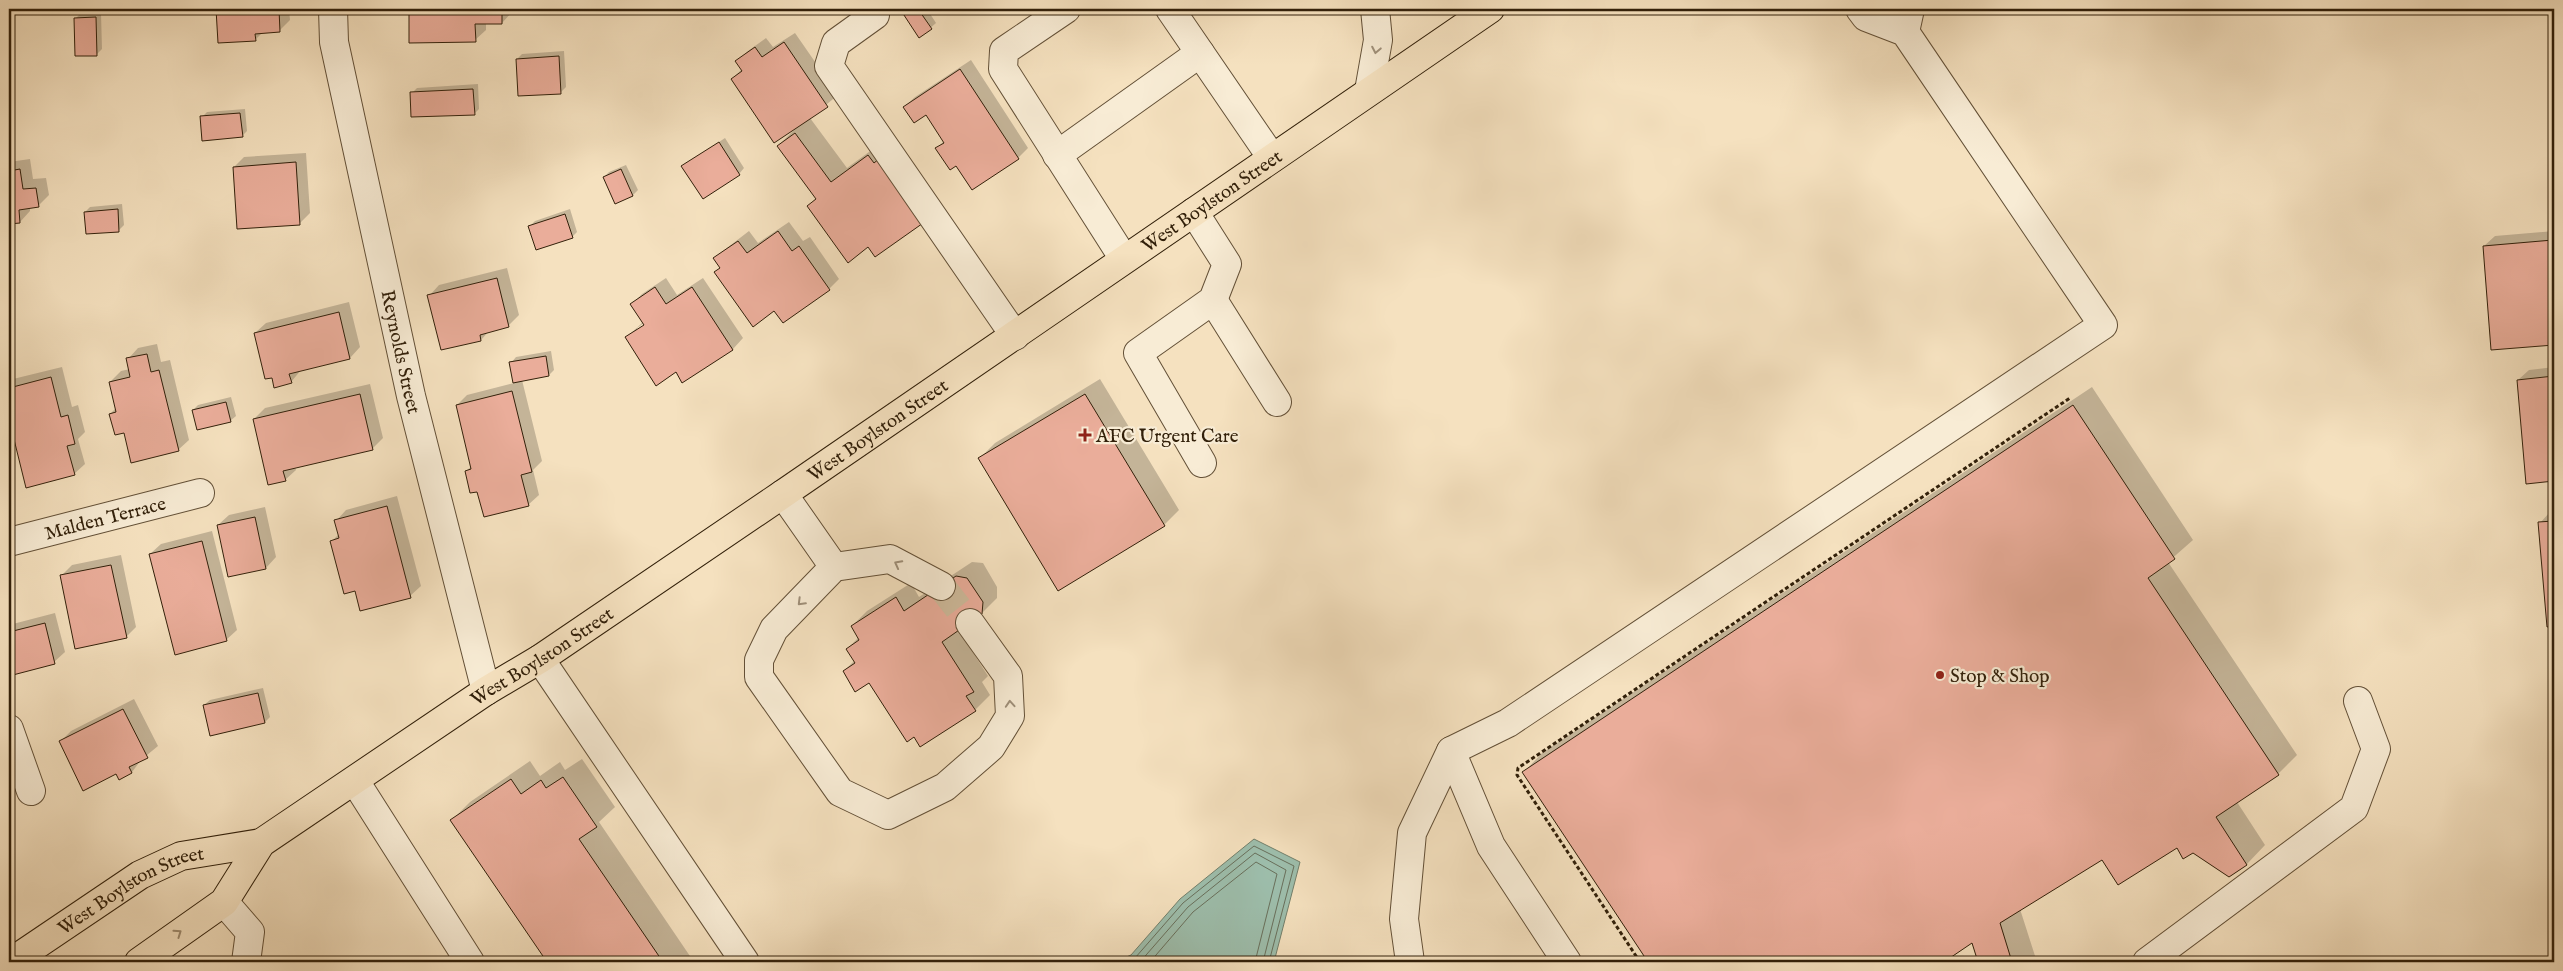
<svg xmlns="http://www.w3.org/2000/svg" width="2563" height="971" font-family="'IM FELL English',serif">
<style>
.water{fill:#9dbeac;stroke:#727f6b}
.shadow{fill:#0003;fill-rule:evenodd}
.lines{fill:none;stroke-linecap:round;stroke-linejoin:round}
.shore{stroke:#686f5b;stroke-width:1}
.building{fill:#eaad9a;stroke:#32200a}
.minor-tunnel{stroke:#ceba9b;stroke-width:28;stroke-dasharray:28 14;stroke-linecap:butt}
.minor-casing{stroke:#635037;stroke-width:30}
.major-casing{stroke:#32200a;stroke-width:30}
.path{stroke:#32200a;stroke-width:3;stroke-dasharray:4 2.5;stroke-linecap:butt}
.minor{stroke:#f8ecd5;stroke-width:28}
.major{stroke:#f5e1bf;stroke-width:28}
.oneway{stroke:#9f907a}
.oneway2{stroke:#9d8a6e}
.poi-dot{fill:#8f2418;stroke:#f8ecd5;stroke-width:2}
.labels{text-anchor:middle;stroke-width:4.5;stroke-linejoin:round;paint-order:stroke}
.street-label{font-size:19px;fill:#32200a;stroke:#f8ecd5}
.poi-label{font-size:19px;fill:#32200a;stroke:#f8ecd5;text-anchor:start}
</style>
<rect width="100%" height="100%" fill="#f5e1bf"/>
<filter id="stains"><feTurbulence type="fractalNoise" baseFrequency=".004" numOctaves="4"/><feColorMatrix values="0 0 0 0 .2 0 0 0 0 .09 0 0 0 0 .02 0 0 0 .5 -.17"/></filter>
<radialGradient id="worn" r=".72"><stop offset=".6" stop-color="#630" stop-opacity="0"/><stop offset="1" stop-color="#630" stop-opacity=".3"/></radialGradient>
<path class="water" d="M1254,839L1300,862L1274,962H1115L1131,955L1180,899Z"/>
<path class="shadow" d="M217,9H289L290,20L279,31L263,32L256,39L219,42Z
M410,9H512V12L502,23H486V30L475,40L411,42Z
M902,9H927L936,23L920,37Z
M81,13H101L102,49L97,54L76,18Z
M795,33L838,95L810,118L847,168L884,141L869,246L808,206L816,198L778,146L794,130L732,79L742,69L737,61L748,51L766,38L773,47Z
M564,51L566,87L561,92L517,59L522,54Z
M971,60L1028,148L1018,158L956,164L937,148L944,141L926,114L904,107L915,97Z
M478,84L479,109L474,114L412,93L417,88Z
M245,109L247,131L242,136L202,117L207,112Z
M725,138L744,168L739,174L683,166Z
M306,153L310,213L299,224L234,167L244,157Z
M30,159L33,179L46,178L49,195L38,206L30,207V211L20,222L9,223V162Z
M626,165L638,190L633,195L616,202L604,177L609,172Z
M122,204L124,225L119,230L85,212L90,207Z
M570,209L577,232L572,237L530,226L535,221Z
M789,222L803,241L810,237L839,279L829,289L775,309L721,268L714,258L749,231L758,243Z
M2554,231V344L2493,349L2484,246L2495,236Z
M507,268L519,315L508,326L489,331L481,340L429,296L439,285Z
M666,278L677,295L703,278L743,338L733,349L683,381L676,371L627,337L643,322L632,304L642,294ZM648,320L650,323L637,331V328Z
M349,302L360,347L350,358L301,370L291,382L255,333L266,323Z
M157,344L161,362L170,360L189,440L178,450L125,431L110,414L116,408L110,382L121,371L130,369L128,359L138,348Z
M551,351L554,370L549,375L522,380L542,461L533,470L539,495L528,505L478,490L466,471L472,466L457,405L467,395L514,383L511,363L516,357Z
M62,367L72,407L78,405L85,432L78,439L85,464L74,474L27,486L9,413V384L13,379Z
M2554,367V480L2527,482L2518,380L2529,370Z
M1100,379L1179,510L1164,525L1059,589L980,458L995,443Z
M370,384L383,438L372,449L295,467L296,470L285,480L254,419L265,408Z
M2092,387L2193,540L2168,562L2297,755L2278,774L2237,802L2265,845L2247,864L2229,875L2193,851L2177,846L2103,858L2020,909L2036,959L2032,962H1980L1973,941L1941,962H1649L1524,772L1542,753Z
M231,397L236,416L230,421L193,410L198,405Z
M397,496L421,586L410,596L356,589L332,541L339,534L336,521L346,510Z
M265,507L276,557L266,568L229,576L218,525L229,515Z
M2550,512H2554V625L2548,626L2540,523Z
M212,531L237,630L226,640L150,554L161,544Z
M121,555L136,627L126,637L62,575L72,565Z
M972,562L983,563L997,587V598L981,614L958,629L988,676L982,682L990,695L975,710L870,681L844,671L855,660L847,649L859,637L852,626L867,611L911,583L919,597Z
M55,613L65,652L54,662L9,674V625Z
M263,688L270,717L265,722L204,705L210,700Z
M134,699L158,746L141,760L132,772L120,778L117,772L60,742L71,731Z
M582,759L615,807L599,822L694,962H548L452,820L470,802L530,761L540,776L560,762L565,770Z"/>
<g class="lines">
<path class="shore" d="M1127,962L1135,958L1183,903L1254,846L1294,866L1269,962
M1140,962L1188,907L1255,853L1286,870L1263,962
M1150,962L1193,912L1256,862L1277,874L1255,962"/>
</g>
<path class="building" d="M216,9H279L280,32L255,34L256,41L218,43Z
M409,9H502V24H475L476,42L409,43Z
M900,9H918L932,29L919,38Z
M96,17L97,56H75L74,18Z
M784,42L828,107L774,143L731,79L742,71L735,61L755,47L762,57Z
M559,56L561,94L518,96L516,59Z
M960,69L1019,159L972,190L956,166L950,170L935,148L944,143L926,115L914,123L903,107Z
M473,89L475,115L411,117L410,92Z
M240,113L243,137L202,141L200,116Z
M795,133L831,182L868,155L874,163L880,158L926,221L875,257L868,247L848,263L807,206L816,199L777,146Z
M719,142L740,175L703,199L681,166Z
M296,162L300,225L237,229L233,167Z
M20,169L23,189L36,188L39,207L19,210L20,223L9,224V171Z
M621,169L633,196L615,204L603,177Z
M118,209L119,232L86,234L84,212Z
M565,214L573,238L536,250L528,226Z
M778,231L792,251L799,246L830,290L783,323L774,311L753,327L714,272L720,268L713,258L738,241L747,253Z
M2553,240L2554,345L2491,350L2483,246Z
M497,278L509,327L480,335L481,341L441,350L427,295Z
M655,287L666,304L692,287L733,350L682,383L676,372L656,386L625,337L644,325L630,304Z
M339,312L350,359L289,374L292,383L274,388L272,378L265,379L254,333Z
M147,354L151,372L159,370L179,451L131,463L124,433L115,435L109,414L116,412L109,382L130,377L126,358Z
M546,356L549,376L513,383L509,362Z
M2554,376V481L2526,484L2517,380Z
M51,377L61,417L68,415L75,444L67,446L75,475L26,488L9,419V388Z
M512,391L532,472L521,475L529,506L484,517L477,492L470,493L465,471L471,469L456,405Z
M360,394L373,450L283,471L286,481L268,485L253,419Z
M1085,394L1165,526L1058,591L978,458Z
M226,402L231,422L197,430L192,410Z
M2073,405L2175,559L2148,578L2279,775L2216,817L2247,865L2229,877L2193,853L2183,859L2177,848L2118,885L2102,860L2000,923L2012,962H1978L1972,943L1944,962H1648L1522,772Z
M387,506L411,598L360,611L355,591L344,594L330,541L339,538L334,520Z
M255,517L266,569L228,577L217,525Z
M2554,521V626L2547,627L2538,522Z
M202,541L227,641L175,655L149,554Z
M111,565L127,638L75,649L60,575Z
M956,576L967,578L983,602L982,614L942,642L974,692L966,696L976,711L920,747L914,737L907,742L869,683L855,692L843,671L855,663L846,649L859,640L851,626L896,597L904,611Z
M45,623L55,664L9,676V632Z
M258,693L265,723L210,736L203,705Z
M123,709L148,758L129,767L132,773L119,780L116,774L83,791L59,741Z
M563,777L597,827L579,839L663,962H547L450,820L511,779L521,794L541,780L546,788Z"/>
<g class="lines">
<path class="minor-tunnel" d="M941,586L970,623"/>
<g class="minor-casing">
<g id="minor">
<path id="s1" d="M333,9L334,42L411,396L486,691"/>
<path d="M1066,9L1004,51L1003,69L1124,259"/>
<path d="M1170,9L1272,158"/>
<path d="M875,15L836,43L829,66L1015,336"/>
<path d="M1905,32L1910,9"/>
<path d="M1369,91L1378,40L1375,9"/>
<path d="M1057,155L1200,53"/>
<path d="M1194,212L1227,264L1213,300L1138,353L1202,463"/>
<path d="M1213,300L1277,402"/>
<path d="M783,494L834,567"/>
<path id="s2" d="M9,542L200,493"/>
<path d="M941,586L890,559L834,567L774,629L759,660V677L840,792L888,815L945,787L991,747L1010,716L1008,676L970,623"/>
<path d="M540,659L745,962"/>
<path d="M9,729L31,791"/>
<path d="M1451,751L1491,846L1567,962"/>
<path d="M355,781L470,962"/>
<path d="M224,902L250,932L246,962"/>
<path d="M1410,962L1404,919L1412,833L1451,751L1508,723L2103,325L1905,32L1866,17L1860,9"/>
<path d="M2147,962L2354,808L2376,749L2358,701"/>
</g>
</g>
<g class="major-casing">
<g id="major">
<path id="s3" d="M11,962L140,875L181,856L261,843"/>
<path id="s4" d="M139,962L224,902L261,843L486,691L540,659L783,494L1490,9"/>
</g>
</g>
<path class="path" d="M1640,962L1517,775L1518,768L2070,398"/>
<use href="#minor" class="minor"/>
<use href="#major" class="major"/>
</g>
<defs><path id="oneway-chevron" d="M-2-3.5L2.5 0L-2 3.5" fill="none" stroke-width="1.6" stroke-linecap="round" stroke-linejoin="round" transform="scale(1.25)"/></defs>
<g class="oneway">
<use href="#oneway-chevron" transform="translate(1376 50) rotate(101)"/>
<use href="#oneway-chevron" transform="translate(898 564) rotate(-152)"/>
<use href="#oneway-chevron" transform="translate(801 602) rotate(135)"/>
<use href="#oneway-chevron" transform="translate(1010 704) rotate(-94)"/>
</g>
<use class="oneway2" href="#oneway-chevron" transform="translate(178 933) rotate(-35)"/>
<g class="poi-dot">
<path d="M1082.5 427.5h5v5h5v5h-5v5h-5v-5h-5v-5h5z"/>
<circle cx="1940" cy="675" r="5"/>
</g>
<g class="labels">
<g class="street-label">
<text dy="7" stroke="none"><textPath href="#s4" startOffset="1321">West Boylston Street</textPath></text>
<text dy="7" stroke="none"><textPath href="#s1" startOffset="350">Reynolds Street</textPath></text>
<text dy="7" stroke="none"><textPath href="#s4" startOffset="916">West Boylston Street</textPath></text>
<text dy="7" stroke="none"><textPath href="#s2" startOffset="99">Malden Terrace</textPath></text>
<text dy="7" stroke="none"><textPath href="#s4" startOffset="511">West Boylston Street</textPath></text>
<text dy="7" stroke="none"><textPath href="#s3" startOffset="141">West Boylston Street</textPath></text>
</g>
<g class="poi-label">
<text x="1096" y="442">AFC Urgent Care</text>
<text x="1950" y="682">Stop &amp; Shop</text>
</g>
</g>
<rect width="2563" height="971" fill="none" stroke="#f5e1bf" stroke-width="30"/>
<rect x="10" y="10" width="2543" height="951" fill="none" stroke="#32200a" stroke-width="2.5"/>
<rect x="15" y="15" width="2533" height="941" fill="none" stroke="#32200a"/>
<rect width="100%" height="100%" filter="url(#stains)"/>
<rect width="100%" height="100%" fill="url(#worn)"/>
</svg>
